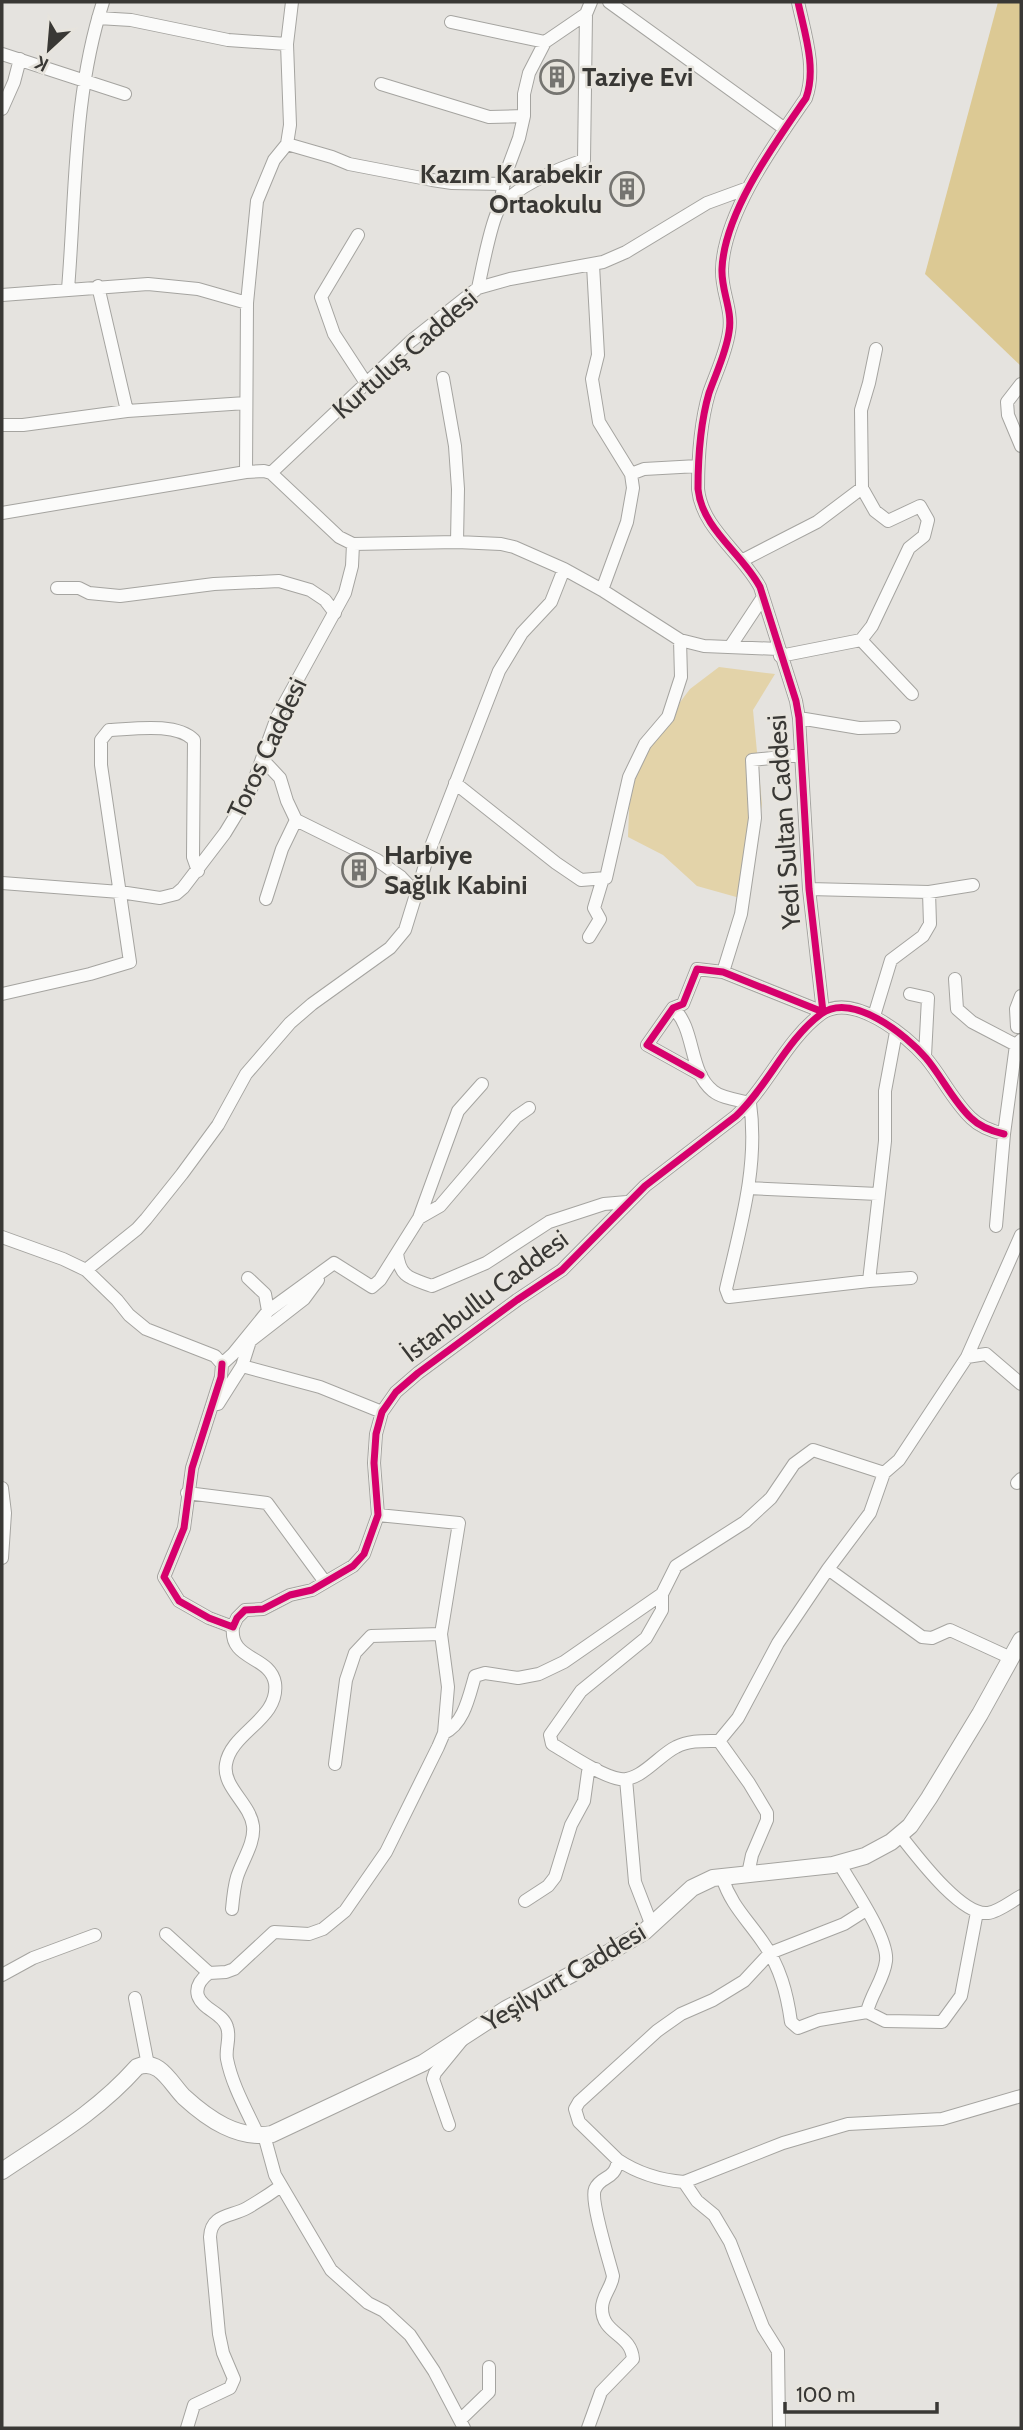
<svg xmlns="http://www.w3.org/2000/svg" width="1023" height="2430" font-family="Cabin,sans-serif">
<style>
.green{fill:#e3d3a9}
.forest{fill:#dcc994}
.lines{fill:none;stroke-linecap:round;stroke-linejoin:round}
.minor-casing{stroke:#a5a4a0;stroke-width:14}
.major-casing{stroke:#a5a4a0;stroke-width:18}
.minor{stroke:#fbfbfa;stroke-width:12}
.major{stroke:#fbfbfa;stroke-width:16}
.cycleway-casing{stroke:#e7e4dd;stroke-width:11}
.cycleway{stroke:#d6006c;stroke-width:7}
.labels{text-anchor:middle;stroke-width:5;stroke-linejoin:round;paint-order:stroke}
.poi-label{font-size:26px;font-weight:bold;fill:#393835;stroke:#e7e4dd;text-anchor:start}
.street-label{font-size:26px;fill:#393835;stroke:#e7e4dd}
</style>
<rect width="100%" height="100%" fill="#e5e3df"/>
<path class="green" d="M719,667L775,674L753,710L762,804L747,900L697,886L663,855L628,837L630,784L656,734L690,689Z"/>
<path class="forest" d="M998,2H1021V366L925,274Z"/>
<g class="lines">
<g class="minor-casing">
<path id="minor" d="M609,2L785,129
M98,18L131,20L228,40L287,44
M451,22L545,42
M2,54L125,94
M381,84L489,117L524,116
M2,109L14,82L20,59
M287,144L332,157L349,164L432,180L452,183L504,184
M499,208L506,173L519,138L524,116V94L529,73L545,42L586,14
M358,235L321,297L334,334L366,383
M593,265L598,355L592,379L599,422L631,474L633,488L627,522L602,590
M98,286L127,411
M478,288C482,270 491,221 499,209C515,186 558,169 584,160L586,14L591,2
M68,289C76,193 73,95 103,2
M2,295L148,284L198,289L247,303
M443,378L455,446L458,489L457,542
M1021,384L1007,402L1008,415L1021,446
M2,425H23L127,411L246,403
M246,472L247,303L257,201L274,160L287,144L290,125L287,44L292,2
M271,473L411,341L478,288L510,279L603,262L626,252L707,203L748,188
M631,474L644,469L698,466
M862,488L861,410L869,383L876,349
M2,513L246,472L264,471L271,473L339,537L353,544L457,542L501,544L514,547L564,569L602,590L680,640L704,646L778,649
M743,560L817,522L862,488L875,511L888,521L920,506L928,520L924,536L909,548L872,626L861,640L780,656
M57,588H79L89,593L120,596L214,584L279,581L310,590L325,600L335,613
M861,640L912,694
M730,647L763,597
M799,718L859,728L894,727
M263,760L280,778L287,801L296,820L377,860L401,877L416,893
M455,783L556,863L581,880L606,878L629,777L645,744L668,717L681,677L680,640
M2,883L120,892L160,898L176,894L183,888L225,833L250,792L277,717L345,593L352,566L353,544
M809,889L929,892L973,885
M266,899L282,849L296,820
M589,937L600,919L594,908L603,878
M723,972L741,914L755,818L752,760L801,755
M955,979L957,1009L972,1022L1016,1045
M2,994L90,974L130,962L101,765V740L109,730C133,729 176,722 194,740L193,857L198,871
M910,994L928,998L925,1056
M1021,996L1016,1009L1017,1027H1021
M673,1008C696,1029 688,1071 713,1091C721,1098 739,1100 750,1103C759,1166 740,1228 726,1289L729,1297L869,1281L911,1278
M874,1016L891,960L923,936L930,924L929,892
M701,1075L647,1045L673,1008L683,1004L697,969L723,972L823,1012L809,889L799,718L796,701L760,587C742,553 702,529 698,489C698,457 700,424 709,393C716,373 726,353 729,332C733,310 721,291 722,269C724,213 775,143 806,98C817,68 804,31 798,2
M748,1188L878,1194
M419,1218L458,1111L482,1084
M996,1226L1004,1134L1016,1045L1021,1040
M2,1237L63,1259L86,1270L117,1300L129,1315L146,1329L215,1356L222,1364L233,1354L268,1311L334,1263L372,1287L380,1280L419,1218L440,1206L516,1117L529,1108
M397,1253C400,1278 410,1278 432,1286L486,1263L549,1222L604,1204L627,1202
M86,1270L137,1229L146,1219L182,1174L218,1125L246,1074L290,1023L312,1004L390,948L405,930L430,849L499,671L522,633L551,602L564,569
M248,1278L265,1294L268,1311
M869,1281L885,1141V1091L896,1032
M967,1357L986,1354L1021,1384
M222,1364L221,1377L192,1468L184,1528L164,1577L179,1601L209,1618L233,1627L237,1618L245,1610L263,1609L290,1595L312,1590L353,1566L364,1554L378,1515L374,1463L376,1434L382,1412L396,1392L418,1373L517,1300L562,1270L645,1186L736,1116C768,1086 786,1040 821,1014C852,991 906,1035 926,1058C942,1077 953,1101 971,1118C980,1127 991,1131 1004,1134
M242,1366L320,1387L382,1412
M218,1404L242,1366L250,1341L304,1299L318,1280
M1017,1483L1021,1479
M2,1488L5,1513L2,1558
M187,1493L267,1503L325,1582
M828,1569L922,1637L932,1638L950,1630L1011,1658
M662,1594V1610L646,1638L581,1691L550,1735L552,1744C569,1754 601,1776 620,1779C640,1782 659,1755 676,1747C689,1740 704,1741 719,1741L738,1718L778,1643L828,1569L870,1513L884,1473L899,1460L967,1357L1021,1235
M444,1733C464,1724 469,1696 475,1676L485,1673L518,1678L539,1674L564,1662L662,1594L676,1566L745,1522L771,1498L794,1464L813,1450L884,1473
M719,1741L749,1783L767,1813V1820L752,1855L748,1874
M335,1764L346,1680L355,1653L371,1636L441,1634
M626,1779L635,1882L652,1926
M900,1835C916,1855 961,1916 988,1913C998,1912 1012,1901 1021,1896
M839,1863C851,1884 889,1938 886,1961C884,1979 871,1994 867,2012
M722,1877C731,1905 746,1918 762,1941C780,1966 787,1993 791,2022L798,2028L819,2020L867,2012L885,2021L942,2022L961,1996L977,1912
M525,1901L548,1886L555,1877L571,1825L584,1801L588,1772L596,1769
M232,1909C233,1898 234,1887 237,1877C242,1861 255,1843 253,1826C250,1803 222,1787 226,1764C231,1732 280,1719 275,1683C270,1655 229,1661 233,1627
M166,1934L209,1973
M2,1975L33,1958L95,1935
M135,1998L148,2065
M449,2125L433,2079L435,2073L462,2040
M258,2135C247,2111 232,2085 227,2059C225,2048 231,2038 227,2027C223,2013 203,2010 198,1996C195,1986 201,1979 209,1973L226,1972L234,1969L274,1932L309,1934L323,1929L345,1911L386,1852L438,1747L444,1733L448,1687L441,1634L459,1523L378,1515
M264,2135L275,2175L331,2270L368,2303L384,2311L410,2335L434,2371L464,2428
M618,2160C639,2174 660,2180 684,2182L697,2201L714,2215L730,2242L763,2327L778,2351L779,2428
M684,2182L783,2143L848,2124L942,2119L1021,2096
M460,2420L489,2392V2367
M187,2428L194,2405L230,2388L234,2379L223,2353L219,2334L210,2237C211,2214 231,2217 247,2208C259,2201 270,2194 281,2186
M588,2428L601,2392L633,2359C631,2333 602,2335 602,2308C602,2296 612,2287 613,2276C609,2260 590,2200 595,2189C601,2175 615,2181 618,2160L579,2122L575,2109L579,2102L657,2031L681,2014L713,2000L744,1981L770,1953L844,1924L866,1910"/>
</g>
<g class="major-casing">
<path id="major" d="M2,2171C51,2138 97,2112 137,2067C159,2057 171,2084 184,2097C208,2119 238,2140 272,2134L423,2063L506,2009L572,1974L644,1932L692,1888L713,1878L833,1865L865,1856L891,1842L910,1826L929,1798L980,1714L1021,1640"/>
</g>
<use href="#minor" class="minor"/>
<use href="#major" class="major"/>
<g class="cycleway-casing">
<path id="cycleway" d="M701,1075L647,1045L673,1008L683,1004L697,969L723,972L823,1012L809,889L799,718L796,701L760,587C742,553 702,529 698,489C698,457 700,424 709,393C716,373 726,353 729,332C733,310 721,291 722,269C724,213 775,143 806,98C817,68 804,31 798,2
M222,1364L221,1377L192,1468L184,1528L164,1577L179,1601L209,1618L233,1627L237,1618L245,1610L263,1609L290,1595L312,1590L353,1566L364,1554L378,1515L374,1463L376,1434L382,1412L396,1392L418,1373L517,1300L562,1270L645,1186L736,1116C768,1086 786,1040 821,1014C852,991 906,1035 926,1058C942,1077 953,1101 971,1118C980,1127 991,1131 1004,1134"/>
</g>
<use href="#cycleway" class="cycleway"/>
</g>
<defs>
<g id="building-ring" transform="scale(1.75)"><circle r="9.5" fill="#e7e4dd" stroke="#757470" stroke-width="1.5"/><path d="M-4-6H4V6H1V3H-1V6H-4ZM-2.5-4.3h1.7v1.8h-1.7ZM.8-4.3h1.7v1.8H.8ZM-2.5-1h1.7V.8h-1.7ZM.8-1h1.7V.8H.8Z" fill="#757470"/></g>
</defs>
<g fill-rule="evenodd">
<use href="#building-ring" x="557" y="77"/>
<use href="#building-ring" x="627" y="189"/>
<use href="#building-ring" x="359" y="870"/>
</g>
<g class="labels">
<g class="poi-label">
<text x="582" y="86">Taziye Evi</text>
<text x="602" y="183" text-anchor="end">Kazım Karabekir<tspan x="602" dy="30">Ortaokulu</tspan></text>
<text x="384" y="864">Harbiye<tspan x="384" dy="30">Sağlık Kabini</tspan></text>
</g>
<g class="street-label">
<text transform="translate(405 354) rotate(-41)" y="9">Kurtuluş Caddesi</text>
<text transform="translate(267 748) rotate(-65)" y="9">Toros Caddesi</text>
<text transform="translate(784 822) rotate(-94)" y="9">Yedi Sultan Caddesi</text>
<text transform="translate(485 1296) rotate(-37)" y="9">İstanbullu Caddesi</text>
<text transform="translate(564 1977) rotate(-31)" y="9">Yeşilyurt Caddesi</text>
</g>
</g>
<rect width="1023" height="2430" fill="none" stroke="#393835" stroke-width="7"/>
<g transform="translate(49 49) rotate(206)" stroke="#e7e4dd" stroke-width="5" paint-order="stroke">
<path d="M0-5L12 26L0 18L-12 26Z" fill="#393835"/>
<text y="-10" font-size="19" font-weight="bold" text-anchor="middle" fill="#393835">K</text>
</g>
<path d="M785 2402v10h152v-10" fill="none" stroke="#393835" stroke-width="3.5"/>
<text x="796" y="2402" font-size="21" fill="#393835" stroke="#e7e4dd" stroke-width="5" paint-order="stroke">100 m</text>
</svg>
